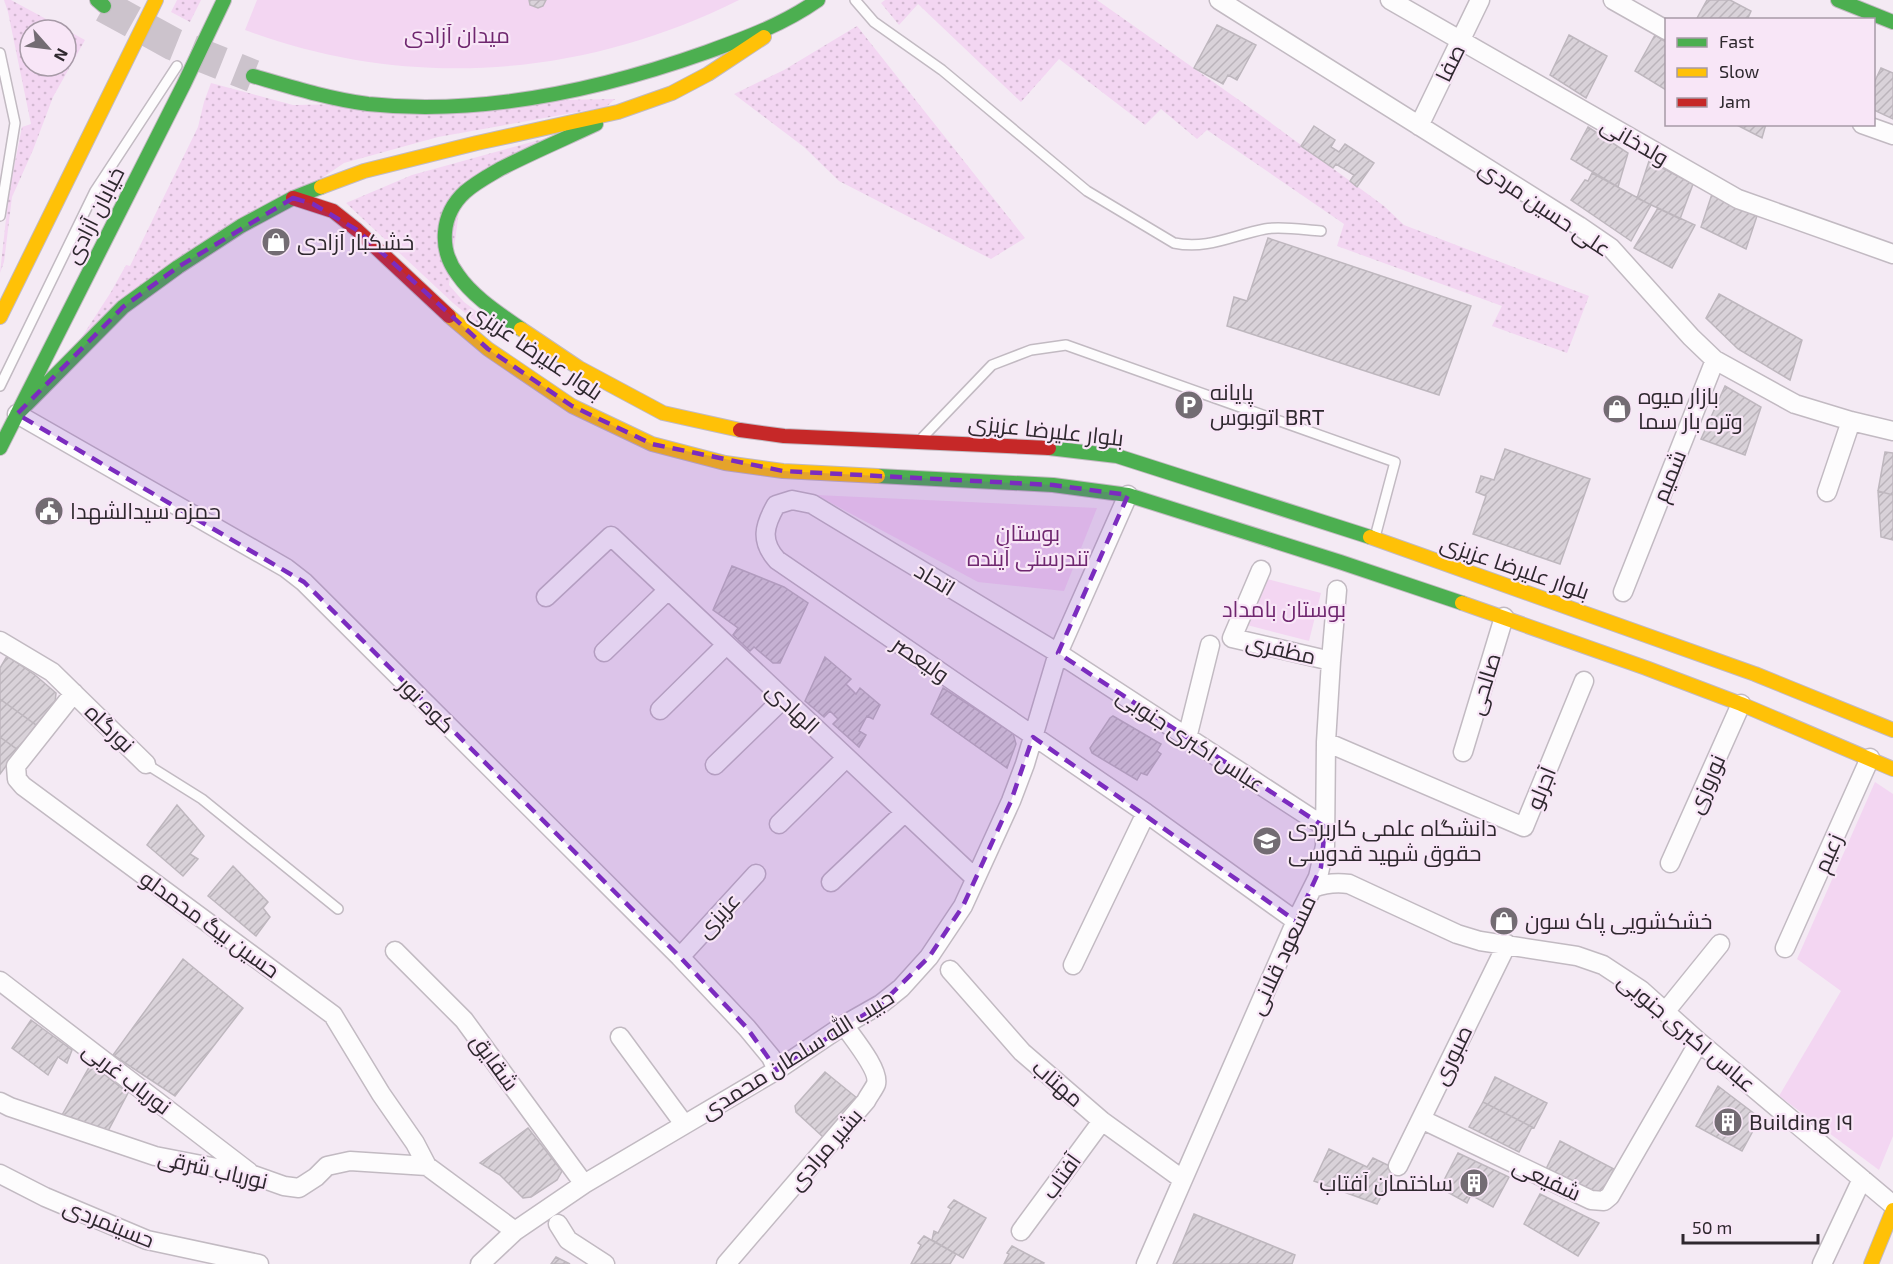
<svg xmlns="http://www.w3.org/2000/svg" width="1893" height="1264" font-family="'Exo 2',Cairo,sans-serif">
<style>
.grass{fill:url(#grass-dots);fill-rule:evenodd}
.park{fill:#f3d6f2}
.building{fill:url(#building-hatch);stroke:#beb7be;stroke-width:1.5}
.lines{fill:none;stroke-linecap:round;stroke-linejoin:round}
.highway-tunnel{stroke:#ccc3cc;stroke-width:33;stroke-dasharray:33 16;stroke-linecap:butt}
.lane-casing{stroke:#c2bac2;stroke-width:12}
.street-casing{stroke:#c2bac2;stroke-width:21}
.fast-casing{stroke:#c2bac2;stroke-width:16}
.slow-casing{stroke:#c2bac2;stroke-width:16}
.jam-casing{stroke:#c2bac2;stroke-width:16}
.lane{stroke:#fdfcfd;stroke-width:9}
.street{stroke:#fdfcfd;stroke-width:18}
.fast{stroke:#4caf50;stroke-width:14}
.slow{stroke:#ffc107;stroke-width:14}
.jam{stroke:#c62828;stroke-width:14}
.marked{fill:#7b2cbf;fill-opacity:0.2;stroke:#7b2cbf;stroke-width:4.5;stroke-dasharray:12 8;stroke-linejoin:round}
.labels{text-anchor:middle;stroke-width:4.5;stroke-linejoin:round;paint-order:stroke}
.park-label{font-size:22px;fill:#6f276f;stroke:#f8e6f7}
.street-label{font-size:22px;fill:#2e282e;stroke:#f8e6f7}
.poi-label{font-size:22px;fill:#2e282e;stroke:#f8e6f7;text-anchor:start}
</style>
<defs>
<pattern id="grass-dots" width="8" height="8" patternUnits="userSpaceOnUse" patternTransform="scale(1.5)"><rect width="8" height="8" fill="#f3d6f2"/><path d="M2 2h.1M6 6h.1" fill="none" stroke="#d1b8d0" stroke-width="1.8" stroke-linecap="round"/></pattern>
<pattern id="building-hatch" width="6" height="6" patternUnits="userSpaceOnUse" patternTransform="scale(1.5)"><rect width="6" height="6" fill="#d9d2d9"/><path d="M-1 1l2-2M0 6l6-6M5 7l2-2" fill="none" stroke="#bbb4bb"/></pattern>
</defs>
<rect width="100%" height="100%" fill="#f4eaf4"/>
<path class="grass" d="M4,0H11L85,40L53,97L33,150L12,197L4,262L0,273L9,192L22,127L31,124L8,12ZM30,30H66V66H30Z
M177,0H201L190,22L171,12Z
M885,0H1097L1263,117L1384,206L1404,225L1589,296L1567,353L1492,326L1502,306L1337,246L1344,224L1207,130L1197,139L1161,109L1145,125L1059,59L1021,102L918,4L899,25L881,3Z
M857,26L1025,238L991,259L839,181L804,147L734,94L784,70Z
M211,83L293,105L615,99L606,107L438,137L344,163L76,346L111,292L126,265L130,266L198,127L204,102Z
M568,132L463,182L449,285L464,302L495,325L488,332L453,303L346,203L412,175Z"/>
<path class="park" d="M257,0H739C583,78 408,91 245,30Z
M816,495L1097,508L1064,591L978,582Z
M1259,577L1321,593L1309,641L1247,625Z
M1875,782L1893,794V1136L1879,1170L1779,1096L1841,991L1797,959Z"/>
<path class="building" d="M529,0H546L543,6L538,8L530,5Z
M1707,0H1730L1751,11L1747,20H1696Z
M1217,25L1256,45L1237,80L1228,75L1223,84L1194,68Z
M1569,35L1607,56L1586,98L1550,75Z
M1655,35L1666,42V90L1635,71Z
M1881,68L1893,73V119L1874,110V83Z
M1735,124H1766L1762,138Z
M1314,126L1335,140L1331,147L1339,152L1345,144L1374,163L1357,187L1350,181L1354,175L1336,164L1333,168L1301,146Z
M1588,127L1628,153L1618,187L1571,159Z
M1649,161L1693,184L1680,219L1637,198Z
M1592,173L1651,205L1631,241L1571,200L1585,180L1588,181Z
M1712,194L1757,216L1746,249L1701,227Z
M1658,208L1695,225L1672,268L1634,248Z
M1268,238L1471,306L1439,395L1227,326L1234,297L1247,301Z
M1719,294L1802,340L1790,380L1738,349L1706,318Z
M1725,386L1761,407L1745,455L1701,439Z
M1505,449L1590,479L1560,564L1473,534L1486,496L1476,492L1481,476L1494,480Z
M1885,452L1893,453V495L1878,491Z
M1878,491L1893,495V540L1881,537Z
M732,566L784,587L808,603L780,663H773L754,647L750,651L733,635L738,628L713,610Z
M7,656L35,675L56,693L55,703L36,725L0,699V668Z
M825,657L851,679L846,684L856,694L860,688L880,705L873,719L867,716L859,731L866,735L859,747L833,724L838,719L830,711L824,717L805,701Z
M943,688L1013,733L1016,744L1007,768L931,714Z
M0,699L36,725L18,750L0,737Z
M1113,716L1161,744L1157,751L1161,754L1147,775L1141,773L1137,780L1092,753L1090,748L1110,718Z
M0,737L18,750L0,774Z
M177,805L204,836L190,854L198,859L183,876L147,845Z
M233,866L268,902L263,908L270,917L256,936L208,896Z
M183,959L243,1008L175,1096L113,1055Z
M31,1020L72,1050L67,1063L58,1057L48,1075L12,1048Z
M91,1064L128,1093L108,1131L62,1115Z
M825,1072L857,1098L823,1137L796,1112L795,1106Z
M1495,1077L1547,1103L1534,1128L1483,1102Z
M1718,1086L1760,1118L1742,1151L1696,1126Z
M1483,1102L1532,1127L1519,1152L1469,1127Z
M528,1128L562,1171L557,1180L531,1197L523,1198L500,1175L480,1163Z
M1560,1141L1614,1169L1603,1191H1592L1546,1169Z
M1329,1149L1367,1167L1373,1158L1396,1169L1377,1204L1314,1181Z
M1458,1153L1509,1177L1493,1207L1471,1195L1467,1203L1440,1188Z
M1540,1194L1599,1223L1578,1256L1524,1224Z
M954,1200L986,1218L963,1258L932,1240L934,1231L938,1233L951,1209L948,1207Z
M1194,1214L1295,1255L1292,1264H1173Z
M924,1236L956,1254L950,1264H911L921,1245L918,1243Z
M1012,1246L1044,1263L1043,1264H1004L1009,1254L1007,1253Z
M556,1257L570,1264H551Z"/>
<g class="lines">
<path class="highway-tunnel" d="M104,6L173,44L253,76"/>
<g class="lane-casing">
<path id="lane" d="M855,0L874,22L942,70L1087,191L1174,243C1208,250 1233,235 1265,229C1281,226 1305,230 1321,231
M0,53L15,123L0,216
M0,386L95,191L177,66
M923,437L992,365L1031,350L1066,345L1395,462L1375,537
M146,764L202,799L338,909"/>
</g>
<g class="street-casing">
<path id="street" d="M1219,0L1579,226L1611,248L1691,337L1715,360L1795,404L1851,421L1893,431
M1390,0L1738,199L1893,254
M1613,0L1666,30
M1862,124L1893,135
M1419,126L1480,0
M17,414L286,568L304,582L680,957L747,1028L771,1057L777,1070
M1827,492L1851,421
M1261,570L1232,638L1331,661
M1623,592L1715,360
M546,597L611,536L975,878
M0,641L52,672L146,764
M604,652L668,590
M74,693L16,766L17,779L23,786L333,1015L381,1094L415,1143L427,1166L515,1231
M660,710L726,645
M1187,738L1210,645
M1326,742L1524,827L1584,681
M1463,752L1504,617
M715,765L783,699
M779,824L846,758
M1670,863L1741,704
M831,882L904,813
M1313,888C1326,883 1336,882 1349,884L1457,934L1480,941L1577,956L1603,965L1641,990L1699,1042L1893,1205
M1296,921L1146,813L777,560C760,541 764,526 776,505L792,500L812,504L1058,653L1325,827
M1785,948L1870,758
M395,951L464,1020L584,1184
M680,957L756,874
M1073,965L1146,813
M950,970L1022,1052L1102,1121L1182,1179
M0,981L249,1172
M1665,1012L1720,944
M620,1037L684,1124
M0,1102L10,1107L155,1156L253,1175L284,1186L299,1188L316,1177L327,1166L350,1161L427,1166
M1421,1119L1591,1200L1604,1201L1610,1196L1699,1042
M1398,1166L1507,944
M0,1174L45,1197L147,1240L259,1264
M558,1224L568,1240L605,1264
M1021,1231L1102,1121
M480,1264L515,1231L584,1184L777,1070L844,1025L881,1004L901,988L929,957L963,906L1011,801L1025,764L1058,653L1128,495
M726,1264L866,1101C869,1095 874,1089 876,1084C880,1070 852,1037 844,1025
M1146,1264L1296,921L1318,877L1325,846L1326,742L1331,661L1337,590
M1822,1264L1862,1179"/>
</g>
<g class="fast-casing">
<path id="fast" d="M97,0L104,6
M1838,0L1893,22
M253,76C291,87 329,99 368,104C482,116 600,90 707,52C746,38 784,24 818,0
M521,329C500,314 473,297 458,275C438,249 441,214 465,192C475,183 488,176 500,169C531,153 564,139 596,124
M17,414L123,307L178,267L241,226L293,198L321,187
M0,448L184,84L224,0
M1049,448L1117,456L1370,537
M878,476L1053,485L1128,495L1340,562L1462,603"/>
</g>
<g class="slow-casing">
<path id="slow" d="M321,187L364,171L477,143L618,112L672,93L708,74L764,37
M449,316L488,349L572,406L652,444L725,463L783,471L878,476
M0,317L156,0
M521,329L579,368L663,413L740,430
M1370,537L1755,674L1893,730
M1462,603L1646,668L1741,704L1893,769
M1871,1264L1893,1210"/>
</g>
<g class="jam-casing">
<path id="jam" d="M293,198L333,211L357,230L449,316
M740,430L784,436L1049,448"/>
</g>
<use href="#lane" class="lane"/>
<use href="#street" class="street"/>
<use href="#fast" class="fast"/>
<use href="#slow" class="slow"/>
<use href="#jam" class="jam"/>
</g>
<path class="marked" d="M293,198L313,204L357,230L488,349L572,406L652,444L783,471L1053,485L1128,495L1058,653L1325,827L1321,867L1296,921L1033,737L1011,801L963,906L929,957L881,1004L777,1070L747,1028L680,957L304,582L17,414L123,307L178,267Z"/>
<defs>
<g id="shop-disc" transform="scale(1.5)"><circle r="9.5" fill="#736c73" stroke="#f8e6f7"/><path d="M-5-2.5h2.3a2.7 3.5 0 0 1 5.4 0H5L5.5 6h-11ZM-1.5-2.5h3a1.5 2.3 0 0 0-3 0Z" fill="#fff"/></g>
<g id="parking-disc" transform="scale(1.5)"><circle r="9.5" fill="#736c73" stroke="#f8e6f7"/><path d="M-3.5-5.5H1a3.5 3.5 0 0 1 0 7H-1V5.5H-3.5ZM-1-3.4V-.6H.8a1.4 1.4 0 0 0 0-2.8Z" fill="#fff"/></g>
<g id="civic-disc" transform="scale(1.5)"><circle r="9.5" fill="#736c73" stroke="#f8e6f7"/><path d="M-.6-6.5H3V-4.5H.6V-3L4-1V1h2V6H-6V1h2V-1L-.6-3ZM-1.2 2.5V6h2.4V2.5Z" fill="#fff"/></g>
<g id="university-disc" transform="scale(1.5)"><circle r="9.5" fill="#736c73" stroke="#f8e6f7"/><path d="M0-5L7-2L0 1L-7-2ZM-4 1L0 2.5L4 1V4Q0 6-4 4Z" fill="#fff"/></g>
<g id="building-disc" transform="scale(1.5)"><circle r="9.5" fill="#736c73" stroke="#f8e6f7"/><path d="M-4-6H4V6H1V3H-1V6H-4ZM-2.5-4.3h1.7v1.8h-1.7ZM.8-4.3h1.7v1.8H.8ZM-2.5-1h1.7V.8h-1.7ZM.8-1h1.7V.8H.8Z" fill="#fff"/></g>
</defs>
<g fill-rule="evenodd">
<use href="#shop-disc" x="276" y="242"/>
<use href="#parking-disc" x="1189" y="405"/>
<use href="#shop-disc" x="1617" y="409"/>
<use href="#civic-disc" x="49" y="511"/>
<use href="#university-disc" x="1267" y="841"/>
<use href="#shop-disc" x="1504" y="921"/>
<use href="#building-disc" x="1728" y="1122"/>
<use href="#building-disc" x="1474" y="1183"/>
</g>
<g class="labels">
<g class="park-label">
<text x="457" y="43">میدان آزادی</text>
<text x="1028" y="541">بوستان<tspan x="1028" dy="25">تندرستی آینده</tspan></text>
<text x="1284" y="617">بوستان بامداد</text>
</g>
<g class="street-label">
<text transform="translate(1450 63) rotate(-64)" y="8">صفا</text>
<text transform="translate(1635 141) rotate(30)" y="8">ولدخانی</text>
<text transform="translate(1545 208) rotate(34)" y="8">علی حسین مردی</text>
<text transform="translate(94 215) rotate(-63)" y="8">خیابان آزادی</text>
<text transform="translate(536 351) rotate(34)" y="8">بلوار علیرضا عزیزی</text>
<text transform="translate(1046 430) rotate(6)" y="8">بلوار علیرضا عزیزی</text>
<text transform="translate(1669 476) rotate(-68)" y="8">شمیم</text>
<text transform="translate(1515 567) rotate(19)" y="8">بلوار علیرضا عزیزی</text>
<text transform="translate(935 579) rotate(31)" y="8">اتحاد</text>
<text transform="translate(1281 649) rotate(13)" y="8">مظفری</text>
<text transform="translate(921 659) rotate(35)" y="8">ولیعصر</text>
<text transform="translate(1484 684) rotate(-73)" y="8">صالحی</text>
<text transform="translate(427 705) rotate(45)" y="8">کوه نور</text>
<text transform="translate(793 708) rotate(43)" y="8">الهادی</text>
<text transform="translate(110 728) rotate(44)" y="8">نورگاه</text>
<text transform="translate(1191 740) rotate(33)" y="8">عباس اکبری جنوبی</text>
<text transform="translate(1706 784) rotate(-66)" y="8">نوروزی</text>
<text transform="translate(1541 788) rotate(-68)" y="8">آجرلو</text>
<text transform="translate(1828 853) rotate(-66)" y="8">زعیم</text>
<text transform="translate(718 915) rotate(-47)" y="8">عزیزی</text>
<text transform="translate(210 924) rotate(36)" y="8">حسین بیگ محمدلو</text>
<text transform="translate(1282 955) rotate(-65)" y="8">مسعود قلانی</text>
<text transform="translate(1687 1032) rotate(40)" y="8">عباس اکبری جنوبی</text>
<text transform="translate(797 1054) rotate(-32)" y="8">حبیب الله سلطان محمدی</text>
<text transform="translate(1452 1055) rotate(-64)" y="8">صبوری</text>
<text transform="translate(495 1062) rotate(54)" y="8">شقایق</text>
<text transform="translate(127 1078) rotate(37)" y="8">نوریاب غربی</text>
<text transform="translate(1058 1083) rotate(41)" y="8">مهتاب</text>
<text transform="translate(825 1149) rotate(-49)" y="8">بشیر مرادی</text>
<text transform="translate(213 1169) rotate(13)" y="8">نوریاب شرقی</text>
<text transform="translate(1061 1176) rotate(-54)" y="8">آفتاب</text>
<text transform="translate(1547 1179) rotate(25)" y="8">شفیعی</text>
<text transform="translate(109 1223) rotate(22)" y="8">حسینمردی</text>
</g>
<g class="poi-label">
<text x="297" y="250">خشکبار آزادی</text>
<text x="1210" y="400">پایانه<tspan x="1210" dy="25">اتوبوس BRT</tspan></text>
<text x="1638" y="404">بازار میوه<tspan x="1638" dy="25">وتره بار سما</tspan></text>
<text x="70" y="519">حمزه سیدالشهدا</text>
<text x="1288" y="836">دانشگاه علمی کاربردی<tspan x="1288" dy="25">حقوق شهید قدوسی</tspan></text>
<text x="1525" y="929">خشکشویی پاک سون</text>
<text x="1749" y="1130">Building ۱۹</text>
<text x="1453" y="1191" text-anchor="end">ساختمان آفتاب</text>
</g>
</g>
<rect x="1665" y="18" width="210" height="108" fill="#f8e6f7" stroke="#a79aa7" stroke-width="1.5"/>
<rect x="1677" y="38" width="30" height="9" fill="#4caf50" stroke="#a79aa7" stroke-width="1.5"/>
<text x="1719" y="48" font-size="18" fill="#2e282e">Fast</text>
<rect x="1677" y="68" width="30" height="9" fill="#ffc107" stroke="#a79aa7" stroke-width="1.5"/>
<text x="1719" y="78" font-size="18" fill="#2e282e">Slow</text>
<rect x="1677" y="98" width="30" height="9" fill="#c62828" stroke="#a79aa7" stroke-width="1.5"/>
<text x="1719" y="108" font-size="18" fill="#2e282e">Jam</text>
<g transform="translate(48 48) rotate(118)"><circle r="28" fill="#f8e6f7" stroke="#a79aa7" stroke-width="1.5"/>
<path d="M0-4.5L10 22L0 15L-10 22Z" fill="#736c73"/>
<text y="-9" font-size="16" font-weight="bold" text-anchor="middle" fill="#2e282e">N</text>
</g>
<path d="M1683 1234v9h135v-9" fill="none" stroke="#2e282e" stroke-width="3"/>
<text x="1692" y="1234" font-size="18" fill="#2e282e" stroke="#f8e6f7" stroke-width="4.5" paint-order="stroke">50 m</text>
</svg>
